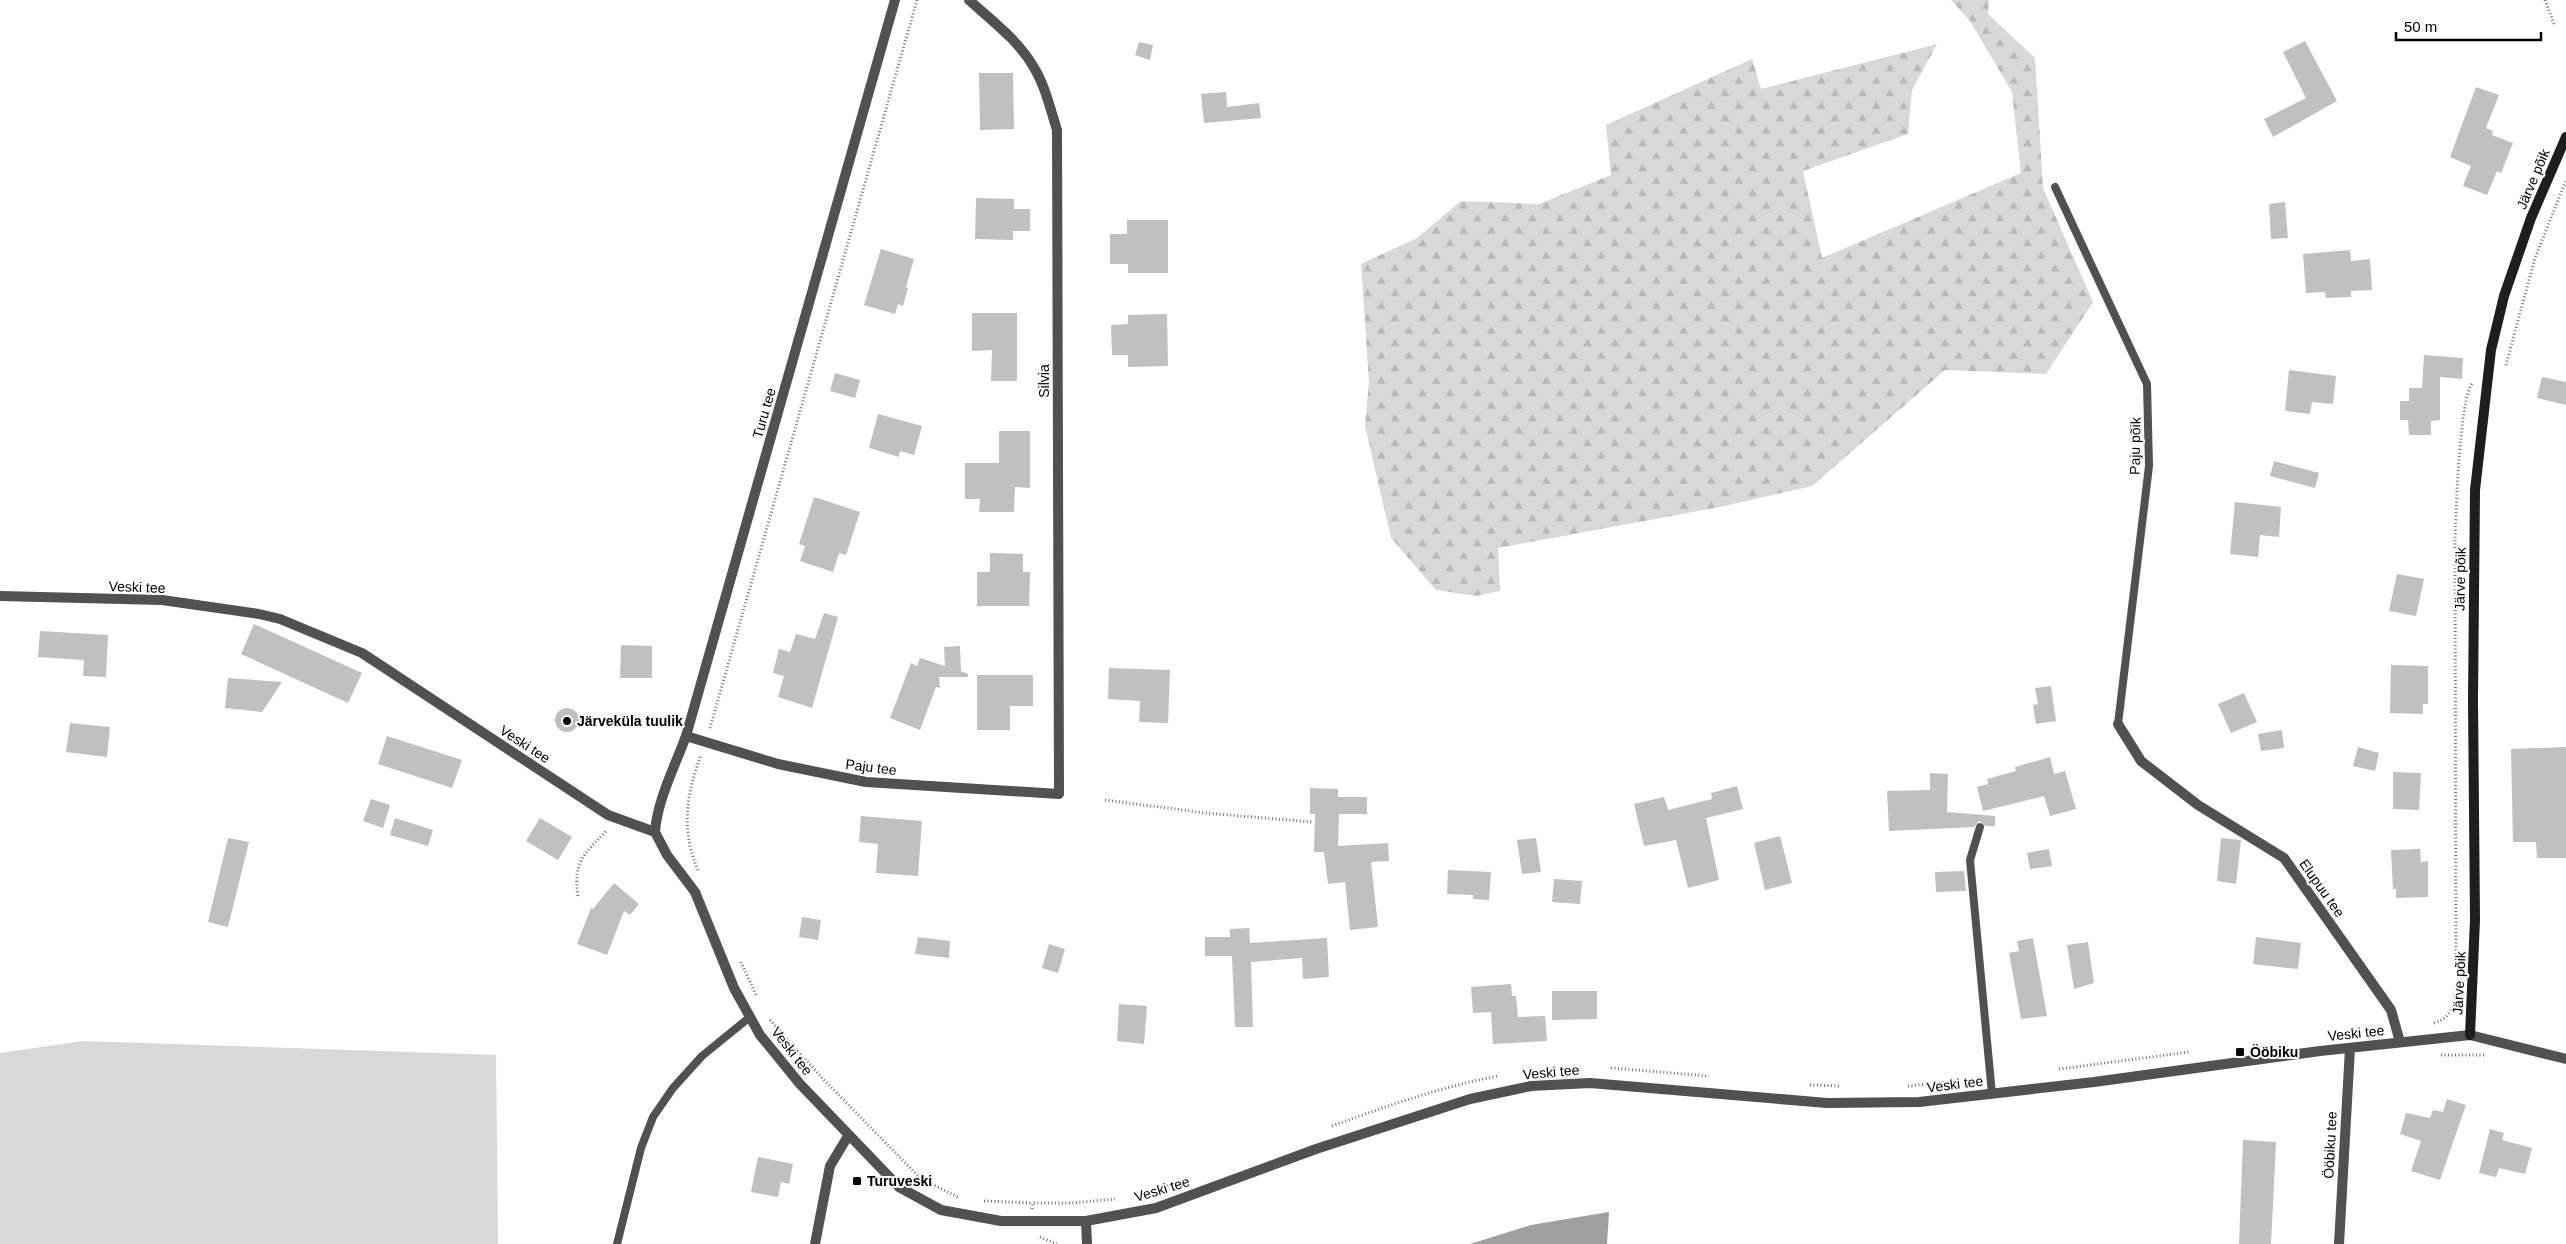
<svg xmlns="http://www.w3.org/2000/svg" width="2566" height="1244" font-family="Arial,sans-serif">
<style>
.green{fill:#d8d8d8}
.forest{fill:url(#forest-firs)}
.water{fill:#9f9f9f}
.building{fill:#c0c0c0}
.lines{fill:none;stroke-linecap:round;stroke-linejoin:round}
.path{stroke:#737373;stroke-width:3;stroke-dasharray:1 2.5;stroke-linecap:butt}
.lane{stroke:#515151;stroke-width:8}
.street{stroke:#515151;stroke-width:10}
.secondary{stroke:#1e1e1e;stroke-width:10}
.poi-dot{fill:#000;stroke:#fff;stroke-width:2}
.labels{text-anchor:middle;stroke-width:4;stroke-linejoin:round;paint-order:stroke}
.street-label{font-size:14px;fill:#000;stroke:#fff}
.poi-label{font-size:14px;font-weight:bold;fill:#000;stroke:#fff;text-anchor:start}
</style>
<defs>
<pattern id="forest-firs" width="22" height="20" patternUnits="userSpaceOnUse" patternTransform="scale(1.25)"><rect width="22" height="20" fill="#d8d8d8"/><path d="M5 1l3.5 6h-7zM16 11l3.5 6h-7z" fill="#b8b8b8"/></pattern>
</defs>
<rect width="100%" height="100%" fill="#fff"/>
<path class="green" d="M83,1041L496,1055L498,1244H0V1053Z"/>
<path class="forest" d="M1951,0H1989L1988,14L2035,58L2043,188L2093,302L2046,374L1945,370L1812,486L1720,507L1498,548L1500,591L1476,596L1436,590L1391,538L1365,426L1369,382L1361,264L1417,238L1461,201L1539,204L1611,175L1606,125L1752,59L1761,89L1937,44L1912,90L1908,134L1803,171L1822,258L2021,173L2012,92L1970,21Z"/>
<path class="water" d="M1609,1212L1607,1244H1470L1531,1225Z"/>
<path class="building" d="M2305,41L2337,101L2273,137L2264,119L2306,98L2283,52Z
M1139,42L1153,45L1150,60L1135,55Z
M979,73H1013L1014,129L980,130Z
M2476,87L2499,95L2486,128L2493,131L2492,135L2513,143L2501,173L2497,171L2487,195L2463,186L2471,166L2450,157Z
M1226,92L1227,107L1259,103L1261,118L1204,123L1201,94Z
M976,198L1014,199V209H1030V231H1013V240L975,239Z
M2285,202L2288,238L2271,239L2269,204Z
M1127,220H1168V273H1128V264H1110V234H1127Z
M881,249L914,259L906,287L908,288L903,306L898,304L895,314L864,305Z
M2350,250L2351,261L2370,259L2372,290L2351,291V297L2326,298L2325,292L2306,293L2303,254Z
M972,313H1017V381H991L992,350L972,351Z
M1167,314L1168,366L1128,367V355H1112L1111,325L1128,324V315Z
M2424,355L2463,358L2462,379L2440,377V420L2431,421V435H2409L2408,420H2400V401H2409V388H2422Z
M2289,370L2336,376L2333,404L2312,402L2310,414L2285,411Z
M835,373L860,380L855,398L830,391Z
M2542,377L2566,382V405L2537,398Z
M878,414L922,426L914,455L900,451L899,457L869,448Z
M999,431H1030V488L1015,487L1014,512H979L980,499H965V463H999Z
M2274,461L2319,473L2315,488L2270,476Z
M814,497L860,512L846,555L839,553L833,572L800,561L805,546L799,544Z
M2235,502L2281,507L2279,537L2260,535L2258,557L2230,554Z
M990,553L1023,554V572H1030L1029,606H977V572H990Z
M2397,574L2424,579L2416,616L2389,611Z
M824,613L838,617L812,708L778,697L784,676L773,673L779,649L790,652L796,634L815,639Z
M254,624L362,673L348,703L241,654Z
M40,631L108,635L106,677L83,676L84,660L38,657Z
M621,645L652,646V678H620Z
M960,646L961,671L968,674V677H939L940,688L936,687L920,730L890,718L911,663L917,666L920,658L945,666L944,647Z
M2391,665L2428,666V704H2423V714L2390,713Z
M1109,668L1170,670L1168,723L1139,722L1140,701L1108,699Z
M977,675H1033V706H1010V730H977Z
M228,678L282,682L262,712L225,708Z
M2051,686L2056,721L2036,724L2033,705L2038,704L2035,688Z
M2244,693L2257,722L2231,733L2218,704Z
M555 720a12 12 0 1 1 24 0a12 12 0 1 1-24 0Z
M70,723L110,727L107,757L66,752Z
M2282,730L2284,748L2261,751L2258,734Z
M387,736L462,760L452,788L378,764Z
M2358,747L2379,753L2375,771L2353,766Z
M2566,747V858H2537L2536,842H2513L2511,749Z
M2050,757L2054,774L2065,771L2076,809L2050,816L2044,796L1983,811L1977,787L1988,784L1987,779L2016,771L2015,767Z
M2393,772L2421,773L2419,810L2393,809Z
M1930,773L1948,774L1947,812L1995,816V826H1986L1979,821L1974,827L1889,831L1887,791L1930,790Z
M1737,786L1743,809L1706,818L1719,880L1688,888L1676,840L1644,846L1634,804L1664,797L1668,810L1712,799L1711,793Z
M1310,788L1338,789V797H1367V814H1339L1338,846L1388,843L1389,861L1371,862L1378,927L1350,930L1345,882L1328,884L1324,852H1314L1315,814H1310Z
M371,799L390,805L383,828L363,821Z
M861,816L922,821L918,876L876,873L878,844L859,842Z
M395,818L433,830L428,846L390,835Z
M540,818L572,837L558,860L526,841Z
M1780,836L1792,883L1765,890L1754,843Z
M228,838L249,842L228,927L208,922Z
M1536,838L1541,872L1522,874L1517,840Z
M2221,838L2241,840L2236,884L2217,881Z
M2049,849L2052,866L2030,869L2027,853Z
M2420,849L2421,862L2428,861V897L2396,898V889H2393L2391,850Z
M1448,870L1491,872L1489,900L1473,899V895L1447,894Z
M1964,871L1966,891L1936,892L1935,872Z
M1554,879L1582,881L1580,904L1552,902Z
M614,883L639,904L630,915L624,911L607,955L577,944L591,908L593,909Z
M802,917L821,920L818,940L799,937Z
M1249,928L1250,943L1327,938L1329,977L1303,979L1302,958L1251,962L1253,1027H1235L1232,956H1205V937H1230V929Z
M918,937L950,941L949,958L915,954Z
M2256,937L2301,943L2298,969L2253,964Z
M2033,938L2047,1016L2021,1019L2009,953L2019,951L2017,941Z
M2088,942L2094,983L2074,989L2067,945Z
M1049,944L1065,949L1058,973L1042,968Z
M1511,984L1512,996H1516L1518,1017L1545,1016L1547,1041L1493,1044L1491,1012L1473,1013L1471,987Z
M1552,991H1597V1019L1552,1020Z
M1119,1004L1147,1006L1144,1044L1117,1041Z
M2447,1099L2466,1105L2440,1180L2411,1171L2421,1141L2400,1134L2406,1113L2430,1118L2433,1110L2443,1112Z
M2490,1129L2504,1133L2502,1140L2532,1148L2525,1174L2499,1168L2496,1177L2479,1173Z
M2243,1140L2276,1142L2271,1244H2239Z
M758,1157L793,1164L789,1184L781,1182L778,1197L751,1192Z"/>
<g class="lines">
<path class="path" d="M2545,0L2554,24
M2506,365L2535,258L2566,180
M710,728L917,0
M1105,800L1206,813L1312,822
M698,870C681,831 686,794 701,755
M578,896C573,860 584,855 607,830
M741,962L756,995
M2456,968L2455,541C2456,515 2459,398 2473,382
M770,1020L824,1080L921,1179L958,1197
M2434,1023C2453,1018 2454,1002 2456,985
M2441,1055H2484
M1611,1068L1709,1076
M2059,1069L2189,1052
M1810,1085L1841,1086
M1908,1086L1946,1082
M1332,1126C1387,1106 1440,1087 1498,1076
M1144,1194L1185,1180
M984,1201L1033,1203
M1032,1209L1033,1203H1072L1115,1199
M1040,1237L1057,1244"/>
<path class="lane" d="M2055,187L2147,384L2149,466L2118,724
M1980,827L1970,860L1992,1094
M617,1244L641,1148L653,1117L673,1088L702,1056L750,1017"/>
<path class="street" d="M0,596L162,600L259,614L280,619L362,653L608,815L655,832L667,855L695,892L734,988L760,1035L800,1084L899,1187L941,1210L1001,1221H1086L1156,1208L1316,1149L1470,1099L1531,1086L1590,1083L1827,1103L1919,1102L2094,1082L2320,1051L2470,1035L2566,1059
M2118,724L2141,761L2198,805L2284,858L2391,1010L2400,1042
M686,736L778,764L866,782L1059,794L1057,130C1050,108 1045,85 1033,66C1018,40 991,20 969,0
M655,832C657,801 675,766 686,736L895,0
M1086,1221L1087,1244
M815,1244L830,1166L848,1136
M2339,1244L2350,1048"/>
<path class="secondary" d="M2470,1035L2475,920L2473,700L2475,490L2491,350L2504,296L2531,218L2566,137"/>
</g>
<g class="poi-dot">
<circle cx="567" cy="721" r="5"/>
<rect x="2235" y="1047" width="10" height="10" rx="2.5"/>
<rect x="852" y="1176" width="10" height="10" rx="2.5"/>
</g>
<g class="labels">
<g class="street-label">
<text transform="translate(2533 179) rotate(-67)" y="5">Järve põik</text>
<text transform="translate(1044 381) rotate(-90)" y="5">Silvia</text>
<text transform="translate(764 413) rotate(-74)" y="5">Turu tee</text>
<text transform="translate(2135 446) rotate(-89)" y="5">Paju põik</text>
<text transform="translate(2460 579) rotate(-89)" y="5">Järve põik</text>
<text transform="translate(137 587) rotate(2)" y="5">Veski tee</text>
<text transform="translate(525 744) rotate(33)" y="5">Veski tee</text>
<text transform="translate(871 767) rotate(7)" y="5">Paju tee</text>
<text transform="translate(2322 888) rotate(55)" y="5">Elupuu tee</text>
<text transform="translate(2459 983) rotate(-87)" y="5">Järve põik</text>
<text transform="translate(2356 1033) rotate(-6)" y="5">Veski tee</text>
<text transform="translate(792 1051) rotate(52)" y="5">Veski tee</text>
<text transform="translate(1551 1072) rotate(-5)" y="5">Veski tee</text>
<text transform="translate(1955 1084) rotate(-7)" y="5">Veski tee</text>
<text transform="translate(2330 1145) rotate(-87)" y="5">Ööbiku tee</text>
<text transform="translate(1162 1189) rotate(-17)" y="5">Veski tee</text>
</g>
<g class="poi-label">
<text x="577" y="726">Järveküla tuulik</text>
<text x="2250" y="1057">Ööbiku</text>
<text x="867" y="1186">Turuveski</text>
</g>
</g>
<path d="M2396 32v8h145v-8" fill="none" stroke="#000000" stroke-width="2.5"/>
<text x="2404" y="32" font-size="15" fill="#000000" stroke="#ffffff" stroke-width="4" paint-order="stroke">50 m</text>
</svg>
